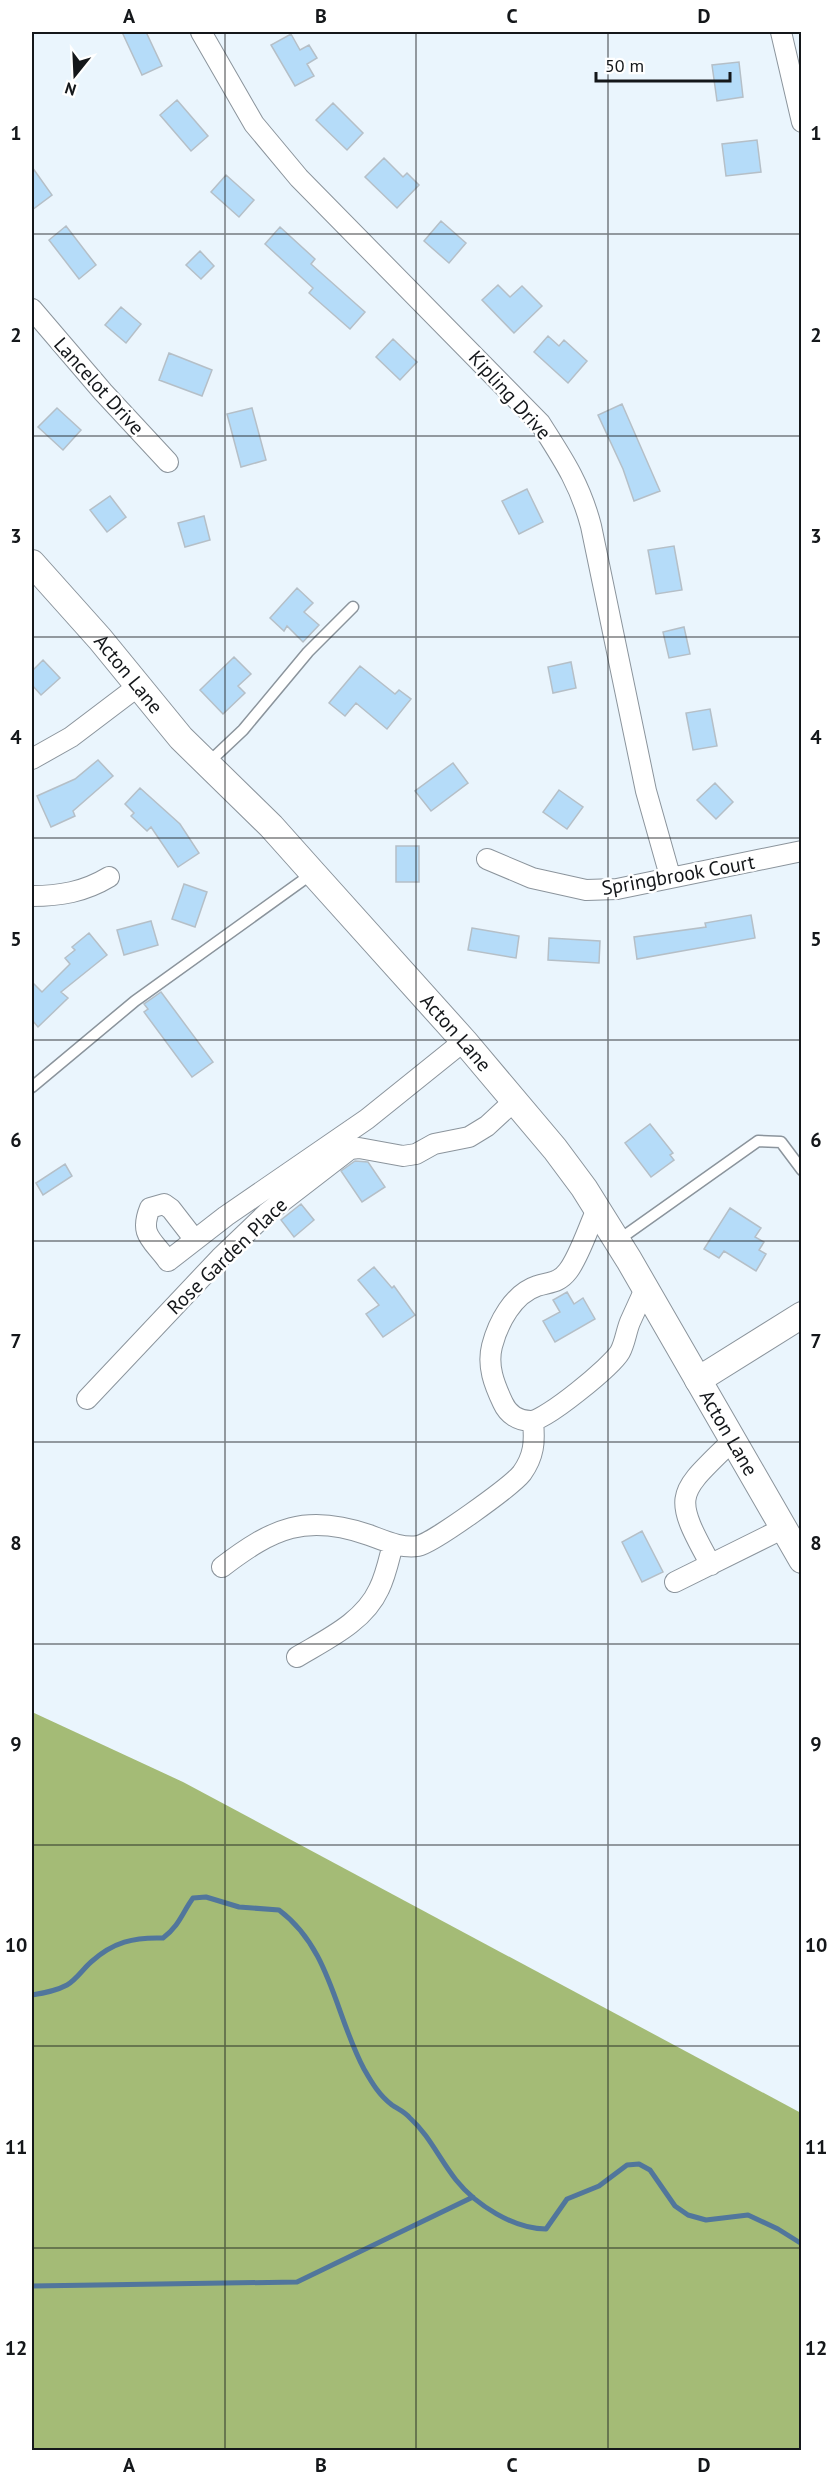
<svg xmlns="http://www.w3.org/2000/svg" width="833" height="2482" font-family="'PT Sans',sans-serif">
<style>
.forest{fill:#a4bb76}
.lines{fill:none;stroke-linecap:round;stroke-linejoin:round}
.stream{stroke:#51769c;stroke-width:5}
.building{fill:#b5dcf9;stroke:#b5bfc7;stroke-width:1.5}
.service-casing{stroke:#8b949c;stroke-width:13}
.minor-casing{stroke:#8b949c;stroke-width:22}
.tertiary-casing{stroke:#8b949c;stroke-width:28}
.service{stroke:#fff;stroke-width:10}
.minor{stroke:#fff;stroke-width:20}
.tertiary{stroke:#fff;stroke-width:26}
.grid{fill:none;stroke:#14171a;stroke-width:1.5;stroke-opacity:0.55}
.labels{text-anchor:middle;stroke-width:5;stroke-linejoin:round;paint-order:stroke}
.street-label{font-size:20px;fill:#14171a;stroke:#fff}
.neatline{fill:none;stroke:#14171a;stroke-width:2}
.grid-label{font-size:20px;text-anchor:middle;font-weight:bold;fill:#14171a}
</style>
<rect width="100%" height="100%" fill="#eaf5fd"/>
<path class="forest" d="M32,1712L183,1782L801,2113V2450H32Z"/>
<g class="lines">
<path class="stream" d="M32,1995C44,1993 56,1991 67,1985C76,1980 83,1969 91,1962C113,1942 134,1937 163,1938C180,1925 182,1913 193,1898L206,1897L239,1907L279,1910C331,1949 335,2015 364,2069C372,2083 379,2095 392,2105C398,2109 405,2112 410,2118C429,2135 440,2160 456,2180C476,2205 514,2229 546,2229L567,2199L599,2186L627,2165L639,2164L650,2170L675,2206L688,2215L706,2220L748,2215L778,2229L802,2244
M32,2286L297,2282L473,2197"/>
</g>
<path class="building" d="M122,32H146L162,66L142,75Z
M291,34L300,50L309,45L317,58L307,64L314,76L295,86L271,45Z
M739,62L743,97L717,101L712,65Z
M177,100L208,136L191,151L160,115Z
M333,103L363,133L347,150L316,120Z
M757,140L761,172L726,176L722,144Z
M384,158L403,177L407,173L419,185L397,208L365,177Z
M32,167L52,195L32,210Z
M226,175L254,200L239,217L211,192Z
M441,221L466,243L449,263L424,241Z
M66,226L96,265L79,279L49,240Z
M280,227L315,259L311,264L365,312L350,329L309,293L313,288L265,244Z
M200,251L214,266L201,279L186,265Z
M498,285L510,297L522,286L542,306L514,333L482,300Z
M121,307L141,324L126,343L105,325Z
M548,336L559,346L564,340L587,361L568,383L534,352Z
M393,339L417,362L400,380L376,357Z
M169,353L212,370L202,396L159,380Z
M622,404L660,491L634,501L623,469L598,415Z
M57,408L81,430L63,450L38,427Z
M252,408L266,460L241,467L227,414Z
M527,489L543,522L519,534L502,501Z
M110,496L126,517L107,532L90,510Z
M204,516L210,540L185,547L178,523Z
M674,546L682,590L656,594L648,550Z
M297,588L313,603L304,612L319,625L303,642L287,626L284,631L270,618Z
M684,627L690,654L669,658L663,632Z
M234,657L251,674L238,686L245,693L223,714L200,690Z
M43,660L60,678L41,695L32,685V671Z
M571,662L576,688L553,693L548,667Z
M360,666L395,694L399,690L411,699L387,729L356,703L345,716L329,703Z
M710,709L717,746L693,750L686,713Z
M98,760L113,776L73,811L75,816L51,827L37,796L75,779Z
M453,763L468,783L431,811L415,791Z
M715,783L733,802L716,819L697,800Z
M140,788L180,824L199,853L178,867L151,827L147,831L131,816L134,813L125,804Z
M559,790L583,807L567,829L543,812Z
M396,846H419V882H396Z
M184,884L207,892L195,927L172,919Z
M751,915L755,938L637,959L634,937L706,927L705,923Z
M151,921L158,945L124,955L117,930Z
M472,928L519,936L516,958L468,950Z
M89,933L107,955L61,992L68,998L38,1027L32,1020V982L42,992L70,964L65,958L75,950L72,947Z
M549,938L600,941L599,963L548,960Z
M161,992L213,1062L192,1077L144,1012L148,1009L144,1004Z
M650,1124L673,1153L670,1155L674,1160L651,1177L625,1143Z
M355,1161L368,1162L385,1187L362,1202L341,1171Z
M65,1164L72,1176L43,1195L36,1183Z
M301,1204L314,1220L294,1237L281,1220Z
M730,1208L761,1228L755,1237L764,1242L759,1250L766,1254L756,1271L724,1251L719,1258L704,1249Z
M374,1267L392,1288L394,1286L415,1315L383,1337L366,1314L379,1305L358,1280Z
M567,1292L574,1304L583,1298L595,1319L555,1342L543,1321L560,1312L553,1300Z
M642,1531L663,1572L642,1582L622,1542Z"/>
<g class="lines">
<g class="service-casing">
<path id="service" d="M207,764L243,730L308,652L353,607
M32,1087L135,1001L313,873
M617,1241L758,1141L781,1142L802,1170"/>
</g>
<g class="minor-casing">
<path id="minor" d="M201,32L254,124L299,178L540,423C563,459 580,484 591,526L646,791L670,876
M781,32L802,122
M32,309L103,392L168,462
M32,759L71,737L137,687
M487,859L532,878L586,890L617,889L802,851
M32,896C60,896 84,892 109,877
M597,1209C589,1226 579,1257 568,1271C559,1283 550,1282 537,1286C513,1294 498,1323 492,1346C487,1366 494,1384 503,1403C508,1414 518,1421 531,1421C545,1421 612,1366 620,1352C625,1343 626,1332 630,1322C635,1311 640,1300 645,1289
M195,1240L171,1209L164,1204L150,1208C139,1235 152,1239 168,1261L226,1216L367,1119L464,1041
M87,1399L220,1258L267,1213L350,1149L359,1148L403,1156L416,1154L434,1144L469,1137L487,1126L514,1101
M711,1565C671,1493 677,1495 733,1440
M222,1567C273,1528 306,1513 369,1535C383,1540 402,1549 418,1546C433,1543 512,1486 522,1473C534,1456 535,1442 533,1422
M675,1582L784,1528
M297,1657C327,1639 364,1622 379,1589C386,1575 389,1559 393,1544"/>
</g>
<g class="tertiary-casing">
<g id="tertiary">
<path id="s1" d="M32,563L100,639L181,738L271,826L313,873L464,1041L555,1149L584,1188L629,1260L802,1560"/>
<path d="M698,1380L802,1315"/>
</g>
</g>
<use href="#service" class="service"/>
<use href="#minor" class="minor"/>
<use href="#tertiary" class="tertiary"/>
</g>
<path class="grid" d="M225,32V2450M416,32V2450M608,32V2450M32,234H802M32,436H802M32,637H802M32,838H802M32,1040H802M32,1241H802M32,1442H802M32,1644H802M32,1845H802M32,2046H802M32,2248H802"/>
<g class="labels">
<g class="street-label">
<text transform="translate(99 386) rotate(48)" y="7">Lancelot Drive</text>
<text transform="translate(510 395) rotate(48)" y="7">Kipling Drive</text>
<text dy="7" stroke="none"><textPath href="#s1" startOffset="147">Acton Lane</textPath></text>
<text transform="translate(678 875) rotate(-10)" y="7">Springbrook Court</text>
<text dy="7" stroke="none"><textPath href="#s1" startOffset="633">Acton Lane</textPath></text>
<text transform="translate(227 1256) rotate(-44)" y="7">Rose Garden Place</text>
<text dy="7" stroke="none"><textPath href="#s1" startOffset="1119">Acton Lane</textPath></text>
</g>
</g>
<rect width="833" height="2482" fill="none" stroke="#ffffff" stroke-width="66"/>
<g transform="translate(75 75) rotate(198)" stroke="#ffffff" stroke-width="4.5" paint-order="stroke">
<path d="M0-4.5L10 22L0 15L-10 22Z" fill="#14171a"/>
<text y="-9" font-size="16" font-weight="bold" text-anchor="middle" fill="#14171a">N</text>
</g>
<path d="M596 72v9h134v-9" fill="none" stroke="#14171a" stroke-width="3"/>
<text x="605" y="72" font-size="18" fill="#14171a" stroke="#ffffff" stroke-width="4.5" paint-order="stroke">50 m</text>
<rect x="33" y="33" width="767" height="2416" class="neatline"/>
<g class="grid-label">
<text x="129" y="23">A</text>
<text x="321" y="23">B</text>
<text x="512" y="23">C</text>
<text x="704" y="23">D</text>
<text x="16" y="140">1</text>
<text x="816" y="140">1</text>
<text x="16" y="342">2</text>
<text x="816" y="342">2</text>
<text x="16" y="543">3</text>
<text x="816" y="543">3</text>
<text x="16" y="744">4</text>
<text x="816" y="744">4</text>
<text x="16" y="946">5</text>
<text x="816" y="946">5</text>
<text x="16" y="1147">6</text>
<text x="816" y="1147">6</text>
<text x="16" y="1348">7</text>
<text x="816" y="1348">7</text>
<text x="16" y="1550">8</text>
<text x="816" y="1550">8</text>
<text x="16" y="1751">9</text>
<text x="816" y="1751">9</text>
<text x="16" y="1952">10</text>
<text x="816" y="1952">10</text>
<text x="16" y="2154">11</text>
<text x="816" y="2154">11</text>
<text x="16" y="2355">12</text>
<text x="816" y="2355">12</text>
<text x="129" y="2472">A</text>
<text x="321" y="2472">B</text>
<text x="512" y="2472">C</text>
<text x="704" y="2472">D</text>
</g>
</svg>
